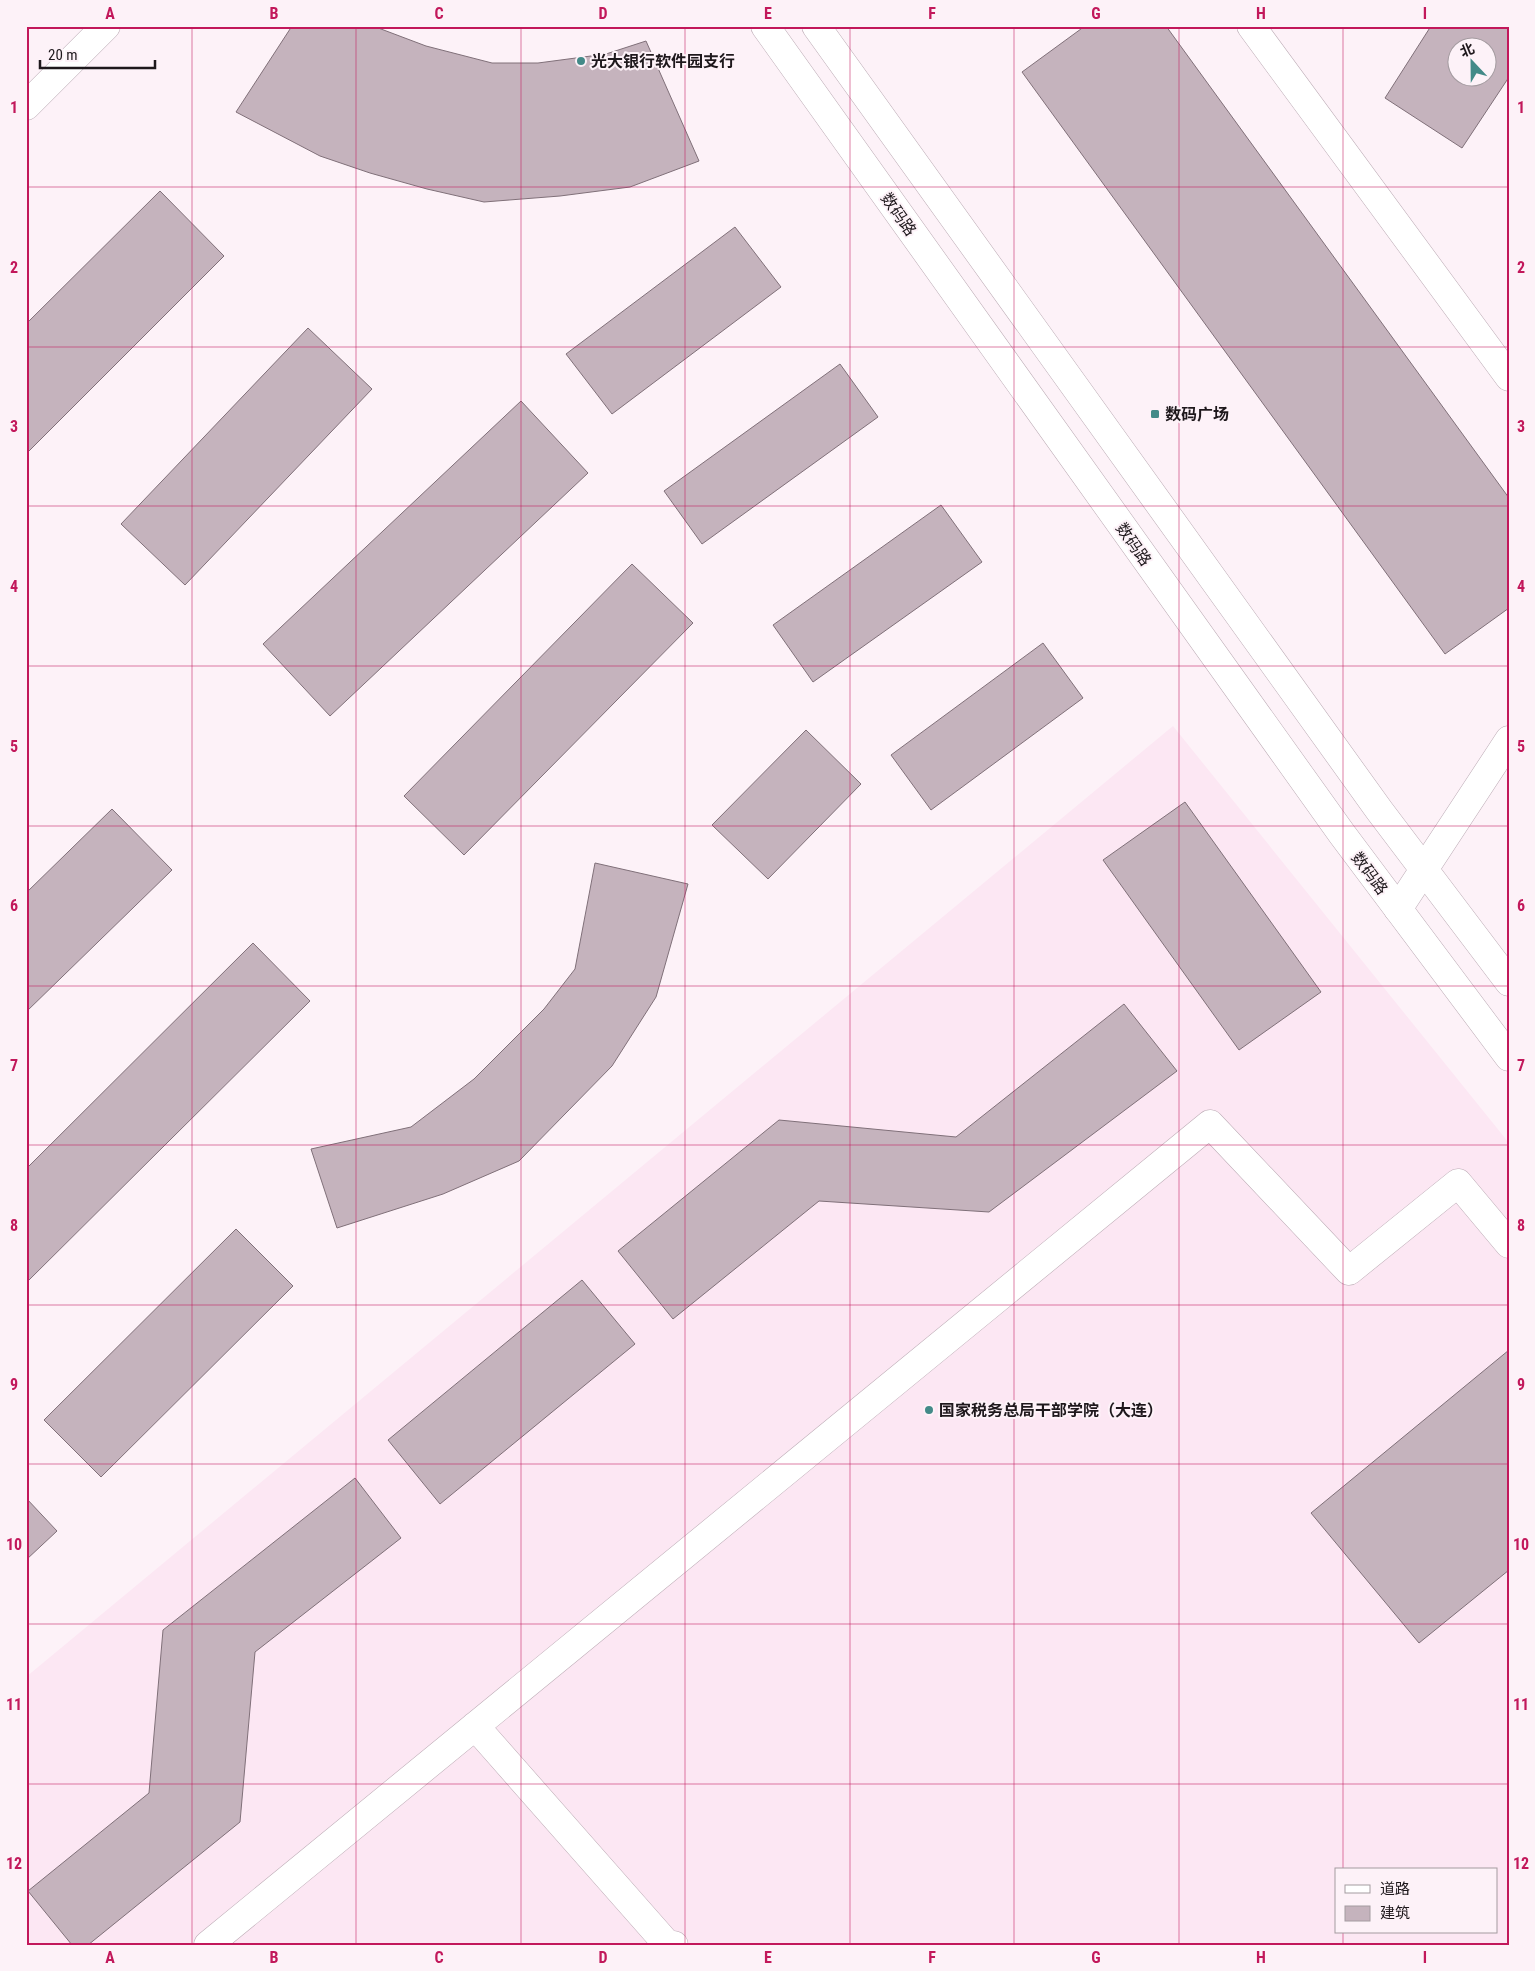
<svg xmlns="http://www.w3.org/2000/svg" width="1535" height="1971" font-family="'Roboto Condensed','Noto Sans SC',sans-serif">
<style>
.built{fill:#fce7f3;fill-rule:evenodd}
.building{fill:#c5b3bd;stroke:#807079;fill-rule:evenodd}
.lines{fill:none;stroke-linecap:round;stroke-linejoin:round}
.street-casing{stroke:#bcabb5;stroke-width:29}
.secondary-casing{stroke:#bcabb5;stroke-width:29}
.street{stroke:#fff;stroke-width:28}
.secondary{stroke:#fff;stroke-width:28}
.grid{fill:none;stroke:#c2185b;stroke-width:1;stroke-opacity:0.55}
.poi-dot{fill:#438a88;stroke:#fdf2f8;stroke-width:2}
.labels{text-anchor:middle;stroke-width:4;stroke-linejoin:round;paint-order:stroke}
.poi-label{font-size:16px;font-weight:bold;fill:#1e181c;stroke:#fdf2f8;text-anchor:start}
.street-label{font-size:16px;fill:#1e181c;stroke:#fdf2f8}
.neatline{fill:none;stroke:#c2185b;stroke-width:2}
.grid-label{font-size:16px;text-anchor:middle;font-weight:bold;fill:#c2185b}
</style>
<rect width="100%" height="100%" fill="#fdf2f8"/>
<path class="built" d="M1173,726L1509,1143V1945H26V1677ZM1336,1870H1496V1932H1336Z"/>
<path class="building" d="M292,26H373L426,46L492,63H538L606,54L646,41L699,161L630,187L560,196L484,202L427,189L370,173L320,156L236,112Z
M1085,26H1166L1509,498V608L1445,654L1022,72Z
M1431,26H1509V77L1462,148L1385,98ZM1458,48H1488V78H1458Z
M160,191L224,256L29,451L26,449V324Z
M735,227L781,287L612,414L566,354Z
M308,328L372,389L185,585L121,524Z
M840,364L878,417L702,544L664,491Z
M521,401L588,473L330,716L263,644Z
M941,505L982,562L813,682L773,625Z
M632,564L693,623L464,855L404,796Z
M1043,643L1083,698L931,810L891,755Z
M806,730L861,784L768,879L712,825Z
M1185,802L1321,992L1239,1050L1103,860Z
M112,809L172,870L26,1012V893Z
M595,863L688,884L656,997L612,1066L519,1161L443,1194L337,1228L311,1149L411,1127L474,1079L544,1009L575,969Z
M253,943L310,1001L26,1283V1169Z
M1124,1004L1177,1071L989,1212L819,1201L673,1319L618,1251L779,1120L956,1137Z
M236,1229L293,1286L101,1477L44,1420Z
M582,1280L635,1344L440,1504L388,1440Z
M1509,1350V1570L1419,1643L1311,1513Z
M355,1478L401,1538L255,1652L240,1822L88,1945H72L28,1891L149,1793L163,1630Z
M26,1498L57,1531L26,1560Z"/>
<g class="lines">
<g class="street-casing">
<path id="street" d="M1251,26L1509,377
M1398,909L1509,740
M475,1726L667,1944L674,1945
M208,1945L1210,1124L1349,1271L1458,1183L1509,1244"/>
</g>
<g class="secondary-casing">
<path id="secondary" d="M765,26L1342,834L1509,1057
M816,26L1379,810L1509,982
M26,106L106,26"/>
</g>
<use href="#street" class="street"/>
<use href="#secondary" class="secondary"/>
</g>
<path class="grid" d="M192,26V1945M356,26V1945M521,26V1945M685,26V1945M850,26V1945M1014,26V1945M1179,26V1945M1343,26V1870M26,187H1509M26,347H1509M26,506H1509M26,666H1509M26,826H1509M26,986H1509M26,1145H1509M26,1305H1509M26,1464H1509M26,1624H1509M26,1784H1509M1343,1932V1945"/>
<g class="poi-dot">
<circle cx="581" cy="61" r="5"/>
<rect x="1150" y="409" width="10" height="10" rx="2.5"/>
<circle cx="929" cy="1410" r="5"/>
</g>
<g class="labels">
<g class="poi-label">
<text x="591" y="67">光大银行软件园支行</text>
<text x="1165" y="420">数码广场</text>
<text x="939" y="1416">国家税务总局干部学院（大连）</text>
</g>
<g class="street-label">
<text transform="translate(899 214) rotate(55)" y="6">数码路</text>
<text transform="translate(1134 544) rotate(55)" y="6">数码路</text>
<text transform="translate(1370 873) rotate(53)" y="6">数码路</text>
</g>
</g>
<rect width="1535" height="1971" fill="none" stroke="#fdf2f8" stroke-width="55"/>
<rect x="1335" y="1868" width="162" height="65" fill="#fdf2f8" stroke="#a49ba0"/>
<rect x="1345" y="1885" width="25" height="8" fill="#ffffff" stroke="#a49ba0"/>
<text x="1380" y="1894" font-size="15" fill="#1e181c">道路</text>
<rect x="1345" y="1906" width="25" height="15" fill="#c5b3bd" stroke="#a49ba0"/>
<text x="1380" y="1918" font-size="15" fill="#1e181c">建筑</text>
<g transform="translate(1472 62) rotate(338)"><circle r="24" fill="#fdf2f8" stroke="#a49ba0"/>
<path d="M0-4L9 19L0 12L-9 19Z" fill="#438a88"/>
<text y="-8" font-size="14" font-weight="bold" text-anchor="middle" fill="#1e181c">北</text>
</g>
<path d="M40 60v8h115v-8" fill="none" stroke="#1e181c" stroke-width="2.5"/>
<text x="48" y="60" font-size="15" fill="#1e181c" stroke="#fdf2f8" stroke-width="4" paint-order="stroke">20 m</text>
<rect x="28" y="28" width="1480" height="1916" class="neatline"/>
<g class="grid-label">
<text x="110" y="19">A</text>
<text x="274" y="19">B</text>
<text x="439" y="19">C</text>
<text x="603" y="19">D</text>
<text x="768" y="19">E</text>
<text x="932" y="19">F</text>
<text x="1096" y="19">G</text>
<text x="1261" y="19">H</text>
<text x="1425" y="19">I</text>
<text x="14" y="113">1</text>
<text x="1521" y="113">1</text>
<text x="14" y="273">2</text>
<text x="1521" y="273">2</text>
<text x="14" y="432">3</text>
<text x="1521" y="432">3</text>
<text x="14" y="592">4</text>
<text x="1521" y="592">4</text>
<text x="14" y="752">5</text>
<text x="1521" y="752">5</text>
<text x="14" y="911">6</text>
<text x="1521" y="911">6</text>
<text x="14" y="1071">7</text>
<text x="1521" y="1071">7</text>
<text x="14" y="1231">8</text>
<text x="1521" y="1231">8</text>
<text x="14" y="1390">9</text>
<text x="1521" y="1390">9</text>
<text x="14" y="1550">10</text>
<text x="1521" y="1550">10</text>
<text x="14" y="1710">11</text>
<text x="1521" y="1710">11</text>
<text x="14" y="1869">12</text>
<text x="1521" y="1869">12</text>
<text x="110" y="1963">A</text>
<text x="274" y="1963">B</text>
<text x="439" y="1963">C</text>
<text x="603" y="1963">D</text>
<text x="768" y="1963">E</text>
<text x="932" y="1963">F</text>
<text x="1096" y="1963">G</text>
<text x="1261" y="1963">H</text>
<text x="1425" y="1963">I</text>
</g>
</svg>
